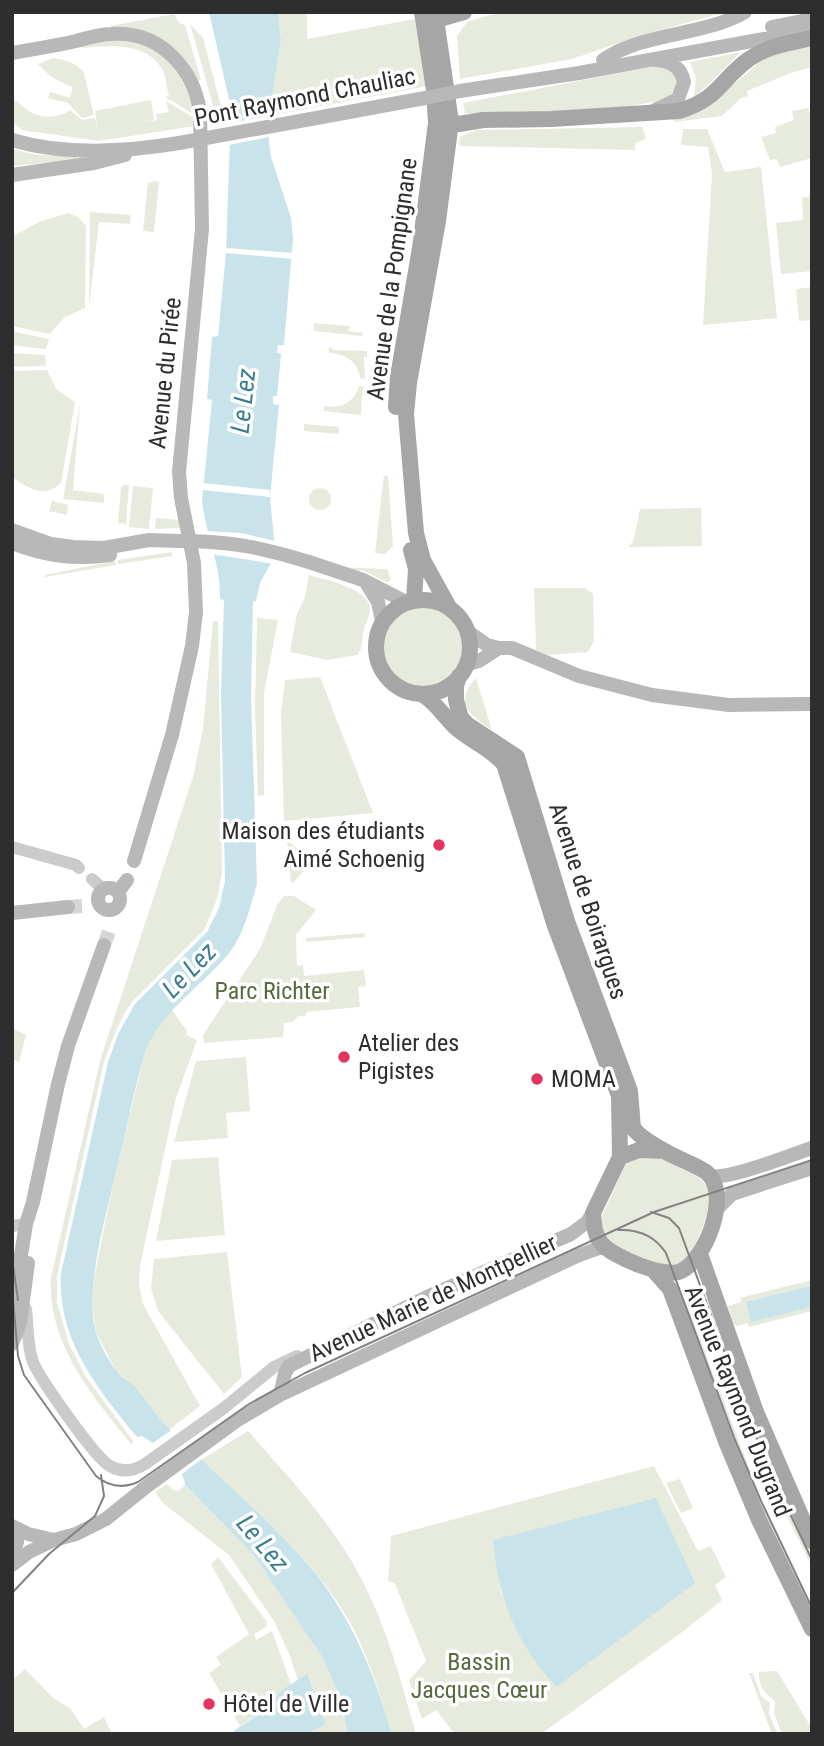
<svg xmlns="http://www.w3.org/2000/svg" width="824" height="1746" font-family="'Roboto Condensed',sans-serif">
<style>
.green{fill:#e7ebdd;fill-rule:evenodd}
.water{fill:#c9e3eb}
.pier{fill:#fff}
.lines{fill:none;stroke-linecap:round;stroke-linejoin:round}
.secondary-tunnel{stroke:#d5d5d5;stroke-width:14;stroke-dasharray:14 7;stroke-linecap:butt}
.tertiary{stroke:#cbcbcb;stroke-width:12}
.secondary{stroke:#b8b8b8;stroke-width:14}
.primary{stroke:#a6a6a6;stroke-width:16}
.tram{stroke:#838383;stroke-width:2}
.secondary-bridge{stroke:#b8b8b8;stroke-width:14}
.poi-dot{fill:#e1355f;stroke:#fff;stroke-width:2.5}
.labels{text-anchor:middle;stroke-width:7;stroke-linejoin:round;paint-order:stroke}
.street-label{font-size:24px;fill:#2e2e2e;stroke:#fff}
.poi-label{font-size:24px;fill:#2e2e2e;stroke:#fff;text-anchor:start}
.park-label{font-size:24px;fill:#59693d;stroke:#fff}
.water-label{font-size:26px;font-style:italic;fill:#3e7d8f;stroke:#fff}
</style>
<rect width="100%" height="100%" fill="#fff"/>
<path class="green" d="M278,12H307V39L415,19L428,86L269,116L281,40Z
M500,12H726L646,34L572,59L460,79L457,36L467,22Z
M174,14L179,23L185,25L201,80L198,81L188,63L171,47L111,31L110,26Z
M190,24L203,38L222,110L215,112L214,109Z
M105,41C115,41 128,40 138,43C172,53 187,84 195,115L165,97L169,96C167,89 166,80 164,73C151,42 109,45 83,48L82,45Z
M812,43V67L791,73L747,91L748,96L741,98L722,116L674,122L673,117L718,98L763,59Z
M741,52L694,98L696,78L690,62Z
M53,58C65,60 76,62 84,73L94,115L82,118L68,103L48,98L50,92L70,98L73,87C57,81 51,78 38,64Z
M657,66L672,70L677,75L678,87L668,99C602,113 532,118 465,113L463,103Z
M12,100C20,101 20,105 26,109C39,119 57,119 70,110L82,120L95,118L98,131L95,111L151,100L154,120L129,125L157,120L156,114L169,112L166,101L194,118L195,126L99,141L22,130L12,122Z
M808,108L812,120V158L780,167L777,159L770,160L761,137L776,133L775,127L794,120L792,111Z
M642,127L646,139L635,143V150L459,146L460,137L476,130Z
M683,129H707L725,172L761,167L777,318L703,325L712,173L708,147L681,145Z
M12,149L37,155L76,156V160L12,166Z
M154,181L159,182L154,232L143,231L148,183Z
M812,196V271L781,274L776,223L803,220L802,198Z
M90,212L131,215L130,224L99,222L89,307Z
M68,213L78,217L86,226L85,308L65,317L50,334L12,326V237L39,222Z
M812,287V320L799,321L796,289Z
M314,323L349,326V331L363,333L362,336L314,331Z
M12,331L49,339L46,349L12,345Z
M329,347L334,350L367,351V357H364L365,379L360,378C358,361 345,354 329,353Z
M12,353L45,355L46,366L12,367Z
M47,370L56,389L75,402L61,483C44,499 30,489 12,477V371Z
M359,386L364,387L362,392L361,415L324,411V406C340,409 354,403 359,386Z
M80,404L73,490L104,494V503L63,499Z
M304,424L339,427V434L304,431Z
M384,475L388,476L393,546L385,554L375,553Z
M124,485H129L126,524L118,523L121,487Z
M133,486L153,488L149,529L129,527Z
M309 499a11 11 0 1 1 22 0a11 11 0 1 1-22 0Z
M52,501L68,505L67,515L49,511Z
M701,508L702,546L629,547L634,539L640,509Z
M156,518L180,520L182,528L155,529Z
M172,552V556L118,564V560Z
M115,561L116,565L45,577V575Z
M335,567L387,569L391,580L387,582L364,571L360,570L359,573Z
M309,575C326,580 368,588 370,608C370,616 366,622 364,629C361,639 364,648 357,655L327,660L290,652L297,614L305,597Z
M534,588H585L593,594L594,641L588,652L548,655L536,650Z
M379 646a43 43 0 1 1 86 0a43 43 0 1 1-86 0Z
M257,618L278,620L264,693V795L258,796L255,711Z
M213,621H218L222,872L217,899L204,930L132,1002C119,1020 112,1041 104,1062L57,1276V1302L69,1344L86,1377L133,1441L132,1445C93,1397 47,1344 51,1278L100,1061L193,777L203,729Z
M320,677L373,813L284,821L281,714L285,680Z
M476,678L492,730C470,715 453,703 476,678Z
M287,840L312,861L294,882L291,883Z
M284,896H294L316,910L296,935L297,966L303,965L304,976L364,970L366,986L358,987L360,1007L306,1012L305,1016H298L293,1022L284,1023L283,1037L204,1043L203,1035L260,949L277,905Z
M365,933V937L306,942V938Z
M172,1010L187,1031L186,1035L197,1040L176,1098L140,1266L139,1285L143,1304L200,1406L169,1430L134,1387L116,1371L96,1332L92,1303L94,1279L109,1203L143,1059L152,1036Z
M12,1028L26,1035L19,1062L12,1059Z
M246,1057L250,1111L226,1113L228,1138L174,1142L196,1061Z
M218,1157L225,1235L156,1241L172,1160Z
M657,1157L697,1176L710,1189L711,1205L692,1254L683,1263L662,1267L609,1243L601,1228V1218L627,1161L631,1158Z
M227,1252L242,1377L224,1394L158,1311L151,1288L154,1259Z
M812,1280V1311L749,1327L747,1323L737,1326L732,1324L728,1306L741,1302L740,1298Z
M709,1298L780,1485L774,1487L741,1406L703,1300Z
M687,1305L759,1494L753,1497L681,1308Z
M248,1431C290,1479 337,1528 365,1586C388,1632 402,1684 416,1734H392C381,1698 370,1661 353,1628C318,1562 254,1511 201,1460Z
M654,1466L698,1551L711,1546L726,1577L715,1585L722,1600L685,1630L541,1734H455L436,1710L422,1719L409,1680L426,1661L395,1584L388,1581L391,1536ZM499,1586L556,1686C529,1656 513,1624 499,1586Z
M680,1479L693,1508L681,1513L666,1483Z
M167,1484L173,1490L178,1491L185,1485L253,1554L306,1632L323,1658L339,1695L348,1734H307L326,1723L306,1675L298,1680L290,1656L274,1621L229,1555L163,1503L155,1492Z
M785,1497L812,1552V1567L779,1500Z
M765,1506L812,1606V1621L759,1509Z
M218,1557L267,1622L266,1627L254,1634L256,1640L272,1631L291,1684L280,1691L270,1707L240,1726L209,1673L221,1665L216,1657L249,1634L211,1564Z
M25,1669L53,1698L70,1708L84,1729L104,1717L112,1734H17L12,1728V1681Z
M777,1671L811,1727V1734H782L774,1713L775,1701C765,1694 758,1685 759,1672Z
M749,1673H753L761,1696L770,1703L769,1714L778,1734H772Z"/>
<path class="water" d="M209,12H278L281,40L269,116V142L271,157L291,218L293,238L284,345H278L277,353L281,354L277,396H273V404L279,405L270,497L275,550L271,563L260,583L256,601H253L251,696L257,884C250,908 243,938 226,957C196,991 154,1016 142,1063C133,1095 127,1128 119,1160C109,1205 83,1289 96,1332C100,1345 110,1364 119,1374C124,1379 130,1382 135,1387C148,1401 157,1418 172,1432C219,1478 273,1522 315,1573C354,1622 374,1674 392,1734H348L339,1695L323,1658L253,1554L185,1485L142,1436L137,1437C97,1388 57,1340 61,1273L108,1062L118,1034L135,1004L207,932L219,908L225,881L221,693L224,600L220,599C221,565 206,535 202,501L212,400L207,399L212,337L218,336L226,253L231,108Z
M812,1286V1307L751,1322L746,1302Z
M656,1498L695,1583L556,1687C515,1641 499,1601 493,1540Z
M307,1674L326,1724L307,1734H229L270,1707L280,1691Z"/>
<path class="pier" d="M269,116V137L229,145L230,123Z
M226,248L293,253V259L226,253Z
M203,483L270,490V497L203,490Z
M206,531L241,533L279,542V551L274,564L212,554Z
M173,1429L203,1458L182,1474L185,1483L183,1488L179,1478L169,1473L148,1451L144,1441L134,1439L142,1436L153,1443Z"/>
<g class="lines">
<path class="secondary-tunnel" d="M68,907L83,906
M104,945L111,926"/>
<path class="tertiary" d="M12,847L76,865L79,868
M92,879L103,889
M12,1226L26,1224
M26,1309C28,1326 27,1346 33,1362C40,1379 95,1458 110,1466C122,1473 134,1471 145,1464L224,1408L274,1367L297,1356"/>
<path class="secondary" d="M772,27L812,19
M12,53C33,49 55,46 76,41C88,38 100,34 112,34C160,31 193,68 200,111L202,229L179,472L181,498L194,563L196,612L192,646L172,735L134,861
M603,60C643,32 705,36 745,12
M460,91L579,73L812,30
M655,110L678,99L684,82C681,66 670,61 656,60
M311,119L425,98
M12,140C66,156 125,152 179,143
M12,175L94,163L125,155
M12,530L51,544L73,547L104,548L149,540L179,541
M12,543C45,556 75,560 110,555
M309,562L363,580L406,602
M367,584L378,602L382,621
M467,631L487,645L499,648H512L579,676L652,695L729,705L812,704
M468,664L479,661L499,648
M98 899a11 11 0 1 1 22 0a11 11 0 1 1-22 0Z
M118,892L127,880
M12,913L68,907
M710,1176C729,1180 790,1155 812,1148
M717,1209L732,1194L812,1168
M12,1311L26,1224L33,1202L58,1084L68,1046L104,945
M12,1344L20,1323L28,1263
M280,1395L285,1373L289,1366L427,1297L571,1234L587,1222L593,1213
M12,1526L28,1534L54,1540
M12,1559L17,1542L15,1528
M12,1565L29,1552L54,1540L76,1534L106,1519L147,1486L236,1421L280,1395L577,1256L599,1248H606"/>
<path class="primary" d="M435,12L451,122L438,221L409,383L406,414L416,533L423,560L449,607
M427,14L436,20L464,12
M445,114L451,122L459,124L483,120L551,119L679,111C719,99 720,80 749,59C768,46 789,43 812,38
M396,407L398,376L420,248L436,123L434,90L422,12
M411,550L416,569L414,600
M376 647a47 47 0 1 1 94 0a47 47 0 1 1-94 0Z
M459,676L456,686V700L461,718L468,725L517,757L567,921L630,1091L633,1128C643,1141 671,1155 687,1162C694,1166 705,1169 710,1176C729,1199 705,1260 681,1271C666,1279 613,1257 602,1244C594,1235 594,1224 593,1213L620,1157L639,1150L665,1151
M423,695C436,703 444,716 455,727C470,741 490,748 504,764L555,926L619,1096L620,1157
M700,1254L756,1412L812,1541
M654,1271L670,1289L727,1444L759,1520L812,1629"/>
<path class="tram" d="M651,1212L669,1218L679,1228L751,1424L773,1478L812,1560
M618,1230C638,1229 655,1236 666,1253L735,1440L761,1501L812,1608
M12,1258L18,1300
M12,1289L18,1356L24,1375L96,1476C109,1487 122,1489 138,1482L249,1404L305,1373L654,1212L812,1160
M12,1593L49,1554L95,1516L104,1496L101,1475"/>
<path class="secondary-bridge" d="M425,98L460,91
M179,143L311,119
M179,541C230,541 260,547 309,562"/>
</g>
<g class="poi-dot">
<circle cx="439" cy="845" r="7"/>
<circle cx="344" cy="1057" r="7"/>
<circle cx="537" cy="1079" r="7"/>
<circle cx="209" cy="1704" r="7"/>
</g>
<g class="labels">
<g class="street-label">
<text transform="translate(305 97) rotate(-11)" y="8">Pont Raymond Chauliac</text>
<text transform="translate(392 279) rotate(-82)" y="8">Avenue de la Pompignane</text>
<text transform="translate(165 373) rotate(-84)" y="8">Avenue du Pirée</text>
<text transform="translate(588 901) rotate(72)" y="8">Avenue de Boirargues</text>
<text transform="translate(433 1298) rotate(-25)" y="8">Avenue Marie de Montpellier</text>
<text transform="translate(738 1401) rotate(68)" y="8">Avenue Raymond Dugrand</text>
</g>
<g class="poi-label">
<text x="425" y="839" text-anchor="end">Maison des étudiants<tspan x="425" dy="28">Aimé Schoenig</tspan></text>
<text x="358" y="1051">Atelier des<tspan x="358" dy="28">Pigistes</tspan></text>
<text x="551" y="1087">MOMA</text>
<text x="223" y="1712">Hôtel de Ville</text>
</g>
<g class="park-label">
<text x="272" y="999">Parc Richter</text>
<text x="479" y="1670">Bassin<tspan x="479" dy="28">Jacques Cœur</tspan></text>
</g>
<g class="water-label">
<text transform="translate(243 401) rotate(-84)" y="9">Le Lez</text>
<text transform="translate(189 970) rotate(-46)" y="9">Le Lez</text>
<text transform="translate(263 1543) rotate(50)" y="9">Le Lez</text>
</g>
</g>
<rect width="824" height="1746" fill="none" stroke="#2e2e2e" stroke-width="28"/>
</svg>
